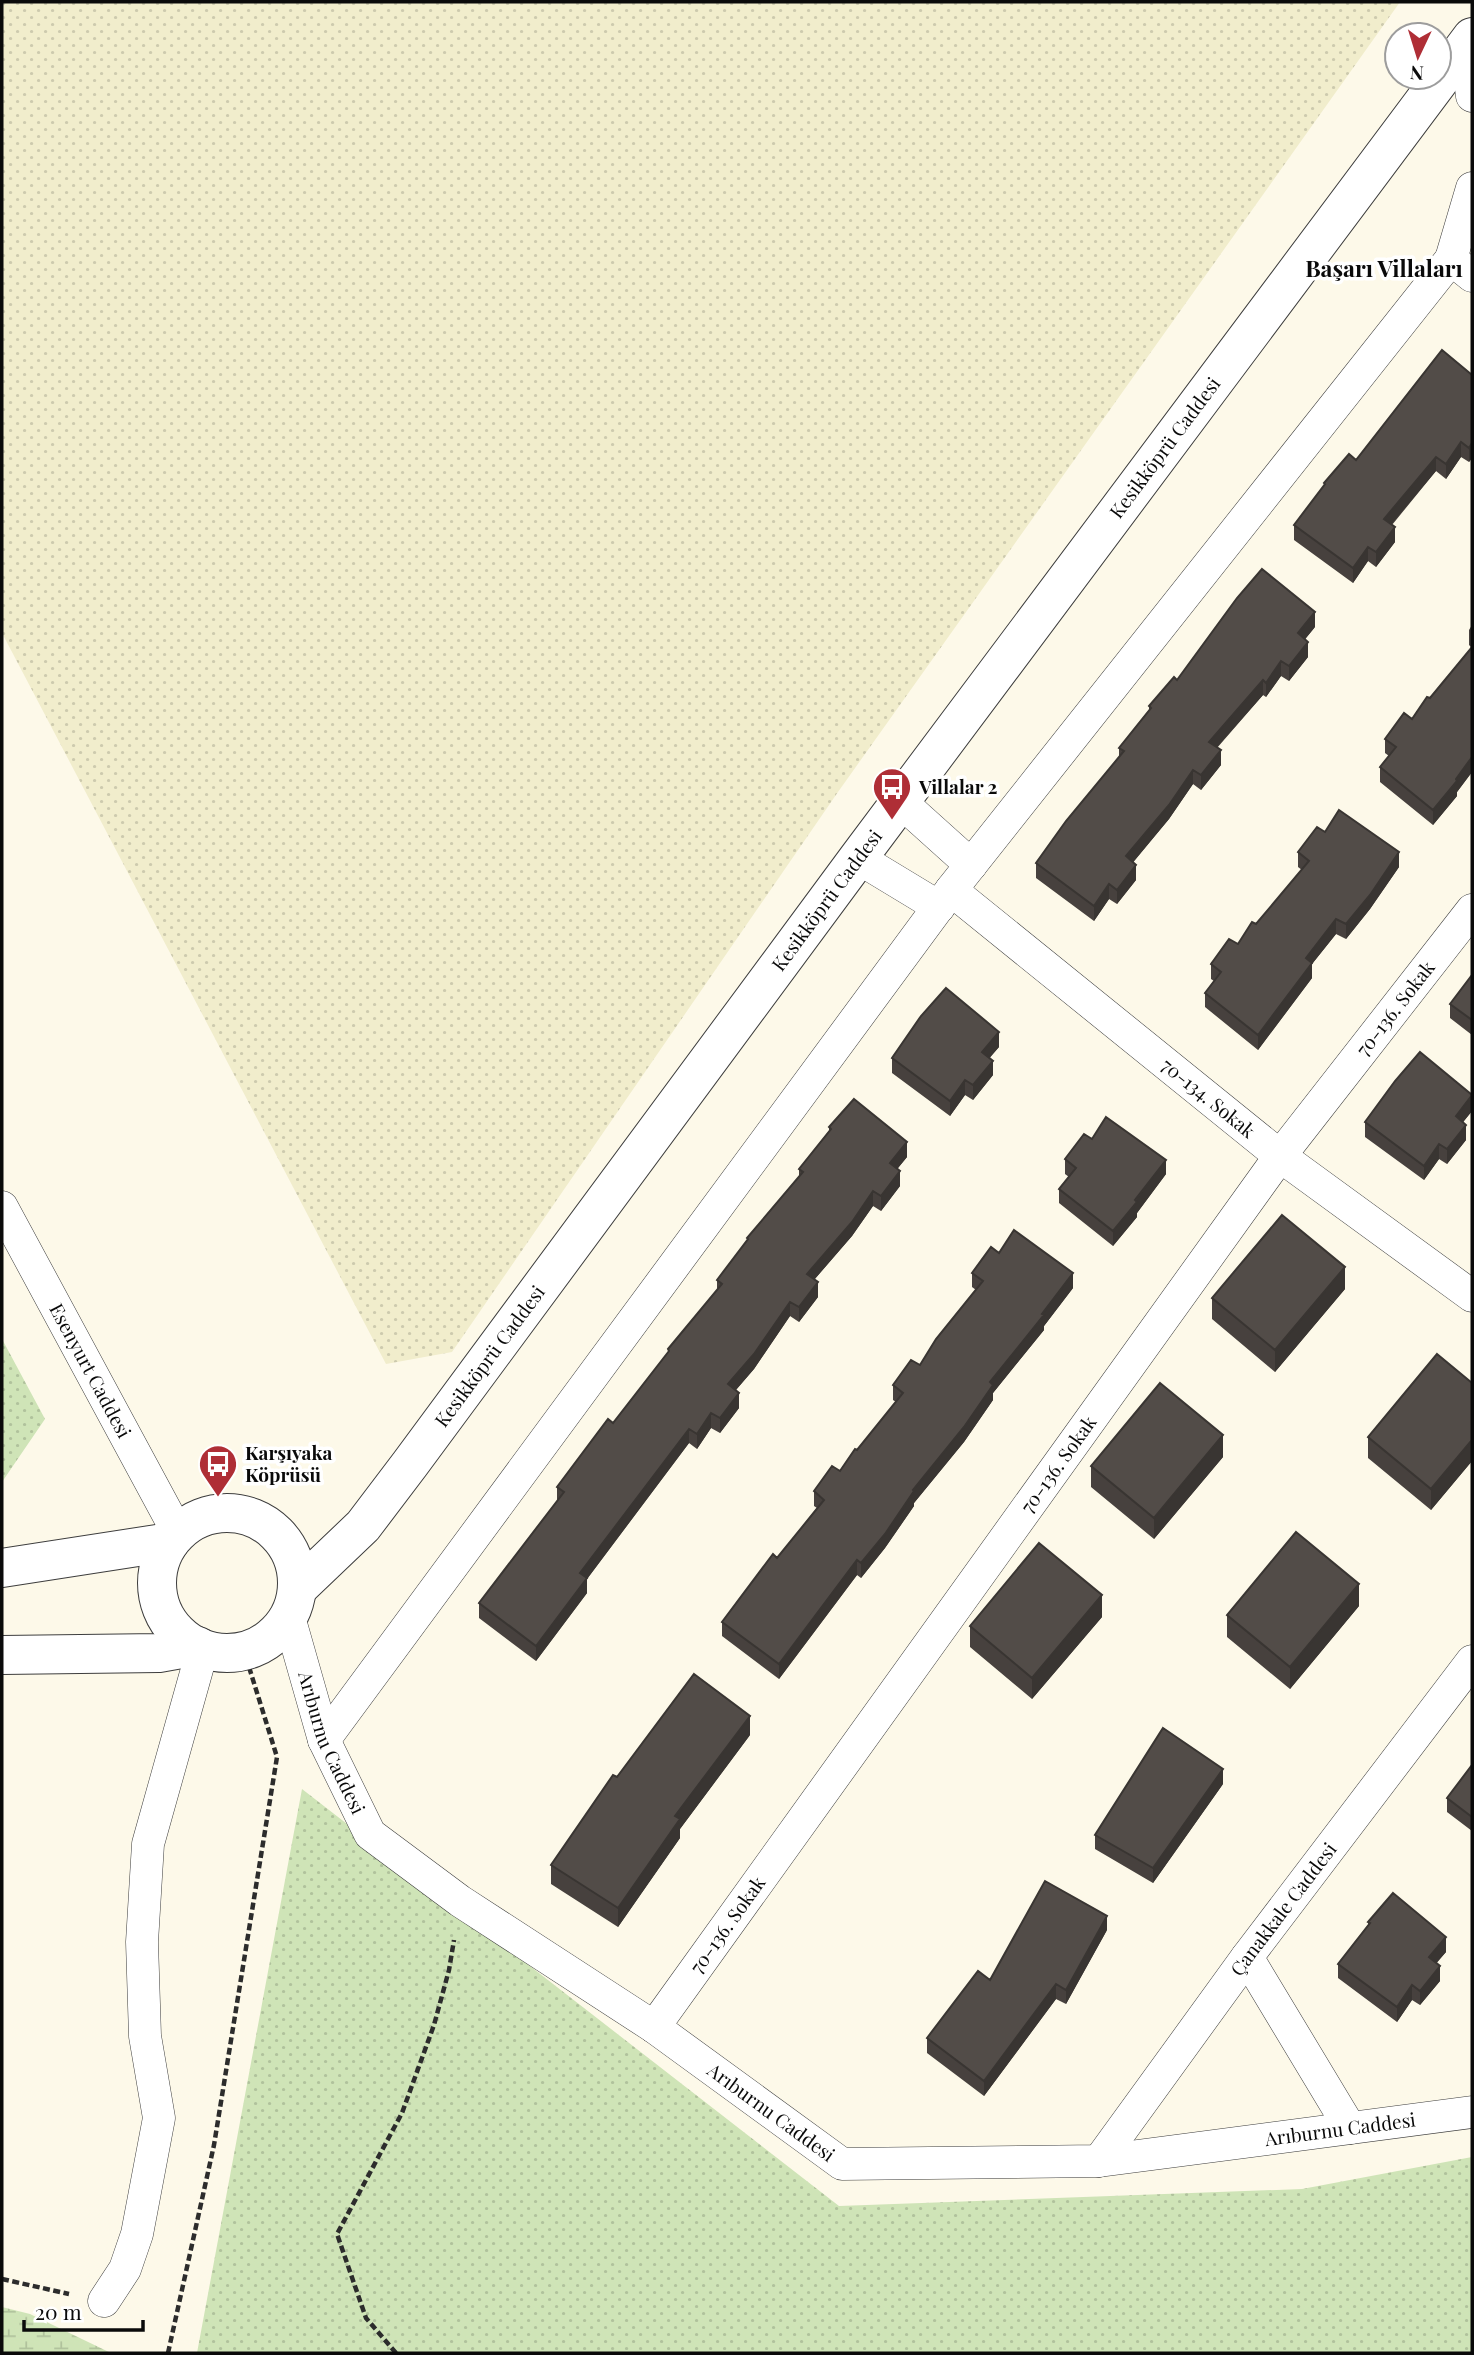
<svg xmlns="http://www.w3.org/2000/svg" width="1474" height="2355" font-family="'Playfair Display',serif">
<style>
.farmland{fill:url(#farmland-dots)}
.green{fill:url(#green-dots)}
.wetland{fill:url(#wetland-marsh)}
.lines{fill:none;stroke-linecap:round;stroke-linejoin:round}
.minor-casing{stroke:#3d3d3d;stroke-width:33}
.tertiary-casing{stroke:#3d3d3d;stroke-width:40}
.path{stroke:#2c2c2c;stroke-width:4.5;stroke-dasharray:7 3.5;stroke-linecap:butt}
.minor{stroke:#fff;stroke-width:32}
.tertiary{stroke:#fff;stroke-width:38}
.wall{fill:#47413e}
.shaded-wall{fill:#393532}
.building{fill:#524c48;stroke:#393532;stroke-width:2}
.labels{text-anchor:middle;stroke-width:7;stroke-linejoin:round;paint-order:stroke}
.street-label{font-size:19px;fill:#0a0a0a;stroke:#fff}
.poi-label{font-size:19px;font-weight:bold;fill:#0a0a0a;stroke:#fff;text-anchor:start}
.quarter-label{font-size:23px;font-weight:bold;fill:#0a0a0a;stroke:#fff}
</style>
<defs>
<pattern id="farmland-dots" width="8" height="8" patternUnits="userSpaceOnUse" patternTransform="scale(1.75)"><rect width="8" height="8" fill="#f1edcc"/><path d="M2 2h.1M6 6h.1" fill="none" stroke="#cdcaae" stroke-width="1.8" stroke-linecap="round"/></pattern>
<pattern id="green-dots" width="8" height="8" patternUnits="userSpaceOnUse" patternTransform="scale(1.75)"><rect width="8" height="8" fill="#cfe4b7"/><path d="M2 2h.1M6 6h.1" fill="none" stroke="#b0c29c" stroke-width="1.8" stroke-linecap="round"/></pattern>
<pattern id="wetland-marsh" width="20" height="14" patternUnits="userSpaceOnUse" patternTransform="scale(1.75)"><rect width="20" height="14" fill="#cfe4b7"/><path d="M1 5h8M5 5V1M11 12h8M15 12V8" fill="none" stroke="#b0c29c"/></pattern>
</defs>
<rect width="100%" height="100%" fill="#fdf9e9"/>
<path class="farmland" d="M2,2H1400L838,792L452,1352L386,1364L2,633Z"/>
<path class="green" d="M2,1339L45,1419L2,1482Z
M302,1789L839,2206L1302,2189L1472,2157V2353H197Z"/>
<path class="wetland" d="M2,2307L30,2314L111,2353H2Z"/>
<g class="lines">
<g class="minor-casing">
<g id="minor">
<path d="M1466,46L1472,96"/>
<path d="M1472,188L1451,259L1472,276"/>
<path d="M901,802L971,865"/>
<path d="M858,858L939,907"/>
<path id="s1" d="M951,890L1280,1156L1472,1296"/>
<path id="s2" d="M2,1207L178,1533"/>
<path id="s3" d="M289,1617L324,1740L370,1834L460,1901L654,2027L842,2164L1099,2161L1472,2112"/>
<path d="M324,1740L951,890L1451,259"/>
<path d="M1247,1957L1350,2128"/>
<path id="s4" d="M654,2027L1280,1156L1472,910"/>
<path id="s5" d="M1099,2161L1247,1957L1472,1661"/>
<path d="M104,2301L125,2269L137,2234L159,2118L145,2036L142,1942L148,1844L203,1648"/>
</g>
</g>
<g class="tertiary-casing">
<g id="tertiary">
<circle cx="227" cy="1583" r="70"/>
<path d="M2,1568L170,1542"/>
<path id="s6" d="M297,1589L363,1526L410,1464L858,858L1472,37"/>
<path d="M2,1655L159,1653L198,1646"/>
</g>
</g>
<path class="path" d="M2,2279L69,2294
M168,2353L214,2145L277,1757L244,1651
M396,2353L366,2318L337,2234L402,2113L434,2025L449,1970L454,1940"/>
<use href="#minor" class="minor"/>
<use href="#tertiary" class="tertiary"/>
</g>
<path class="wall" d="M1472,375V458L1469,462L1461,457L1446,479L1436,471L1392,525L1395,542L1376,567L1368,561L1353,583L1294,540V525L1324,486V483Z
M1472,625V772L1457,792V796L1433,825L1380,782V767L1389,756L1385,753V739L1412,719L1472,648L1469,645V630Z
M1315,627L1305,639L1308,657L1289,681L1281,676L1266,697L1263,695L1217,748L1221,765L1201,790L1193,784L1169,819L1133,862L1136,880L1117,904L1109,899L1094,921L1036,878V863L1119,757V748L1149,710V706L1177,680Z
M1298,852L1399,867L1370,909L1346,939L1336,934L1312,964V978L1258,1050L1205,1007V993L1214,981L1211,979V964L1238,944L1256,924L1302,870L1298,867Z
M1472,975V1035L1450,1018V1004Z
M999,1047L989,1058L993,1075L973,1100L965,1095L950,1116L892,1073V1058Z
M1472,1095V1111L1463,1122L1466,1140L1447,1164L1439,1159L1424,1180L1365,1137V1122Z
M829,1127L907,1157L897,1169L900,1186L881,1211L873,1206L852,1236L814,1280L818,1297L799,1322L790,1316L754,1369L736,1390L739,1408L720,1433L711,1428L697,1449L689,1443L587,1579V1593L536,1661L479,1618V1603L557,1501V1487L613,1423L668,1353V1349L717,1291V1280L747,1242V1238L799,1177V1169L829,1131Z
M1092,1139L1166,1174L1137,1213V1217L1113,1246L1059,1203V1189L1069,1177L1065,1174V1159Z
M999,1253L1073,1288L1044,1326V1330L993,1393V1400L964,1442L914,1503V1506L885,1548L861,1578L857,1575L779,1679L722,1636V1622L777,1558L817,1508L814,1506V1491L840,1471L896,1402L893,1400V1385L920,1365L976,1290L972,1287V1273Z
M1345,1289L1275,1372L1212,1319V1298Z
M1472,1383V1461L1431,1510L1368,1458V1437Z
M1223,1457L1154,1539L1091,1487V1466Z
M1359,1606L1290,1689L1227,1637V1615Z
M1102,1617L1032,1699L970,1647V1626Z
M750,1735L680,1829V1838L618,1927L551,1884V1865L617,1777Z
M1472,1765V1831L1447,1812V1798Z
M1223,1784L1153,1883L1095,1849V1835Z
M1368,1922L1446,1952L1436,1963L1440,1981L1420,2005L1412,2000L1397,2022L1338,1978V1964L1368,1925Z
M1107,1930L1066,2004L1056,1999L984,2096L927,2053V2038L990,1980Z"/>
<path class="shaded-wall" d="M1461,442V457L1446,479V464Z
M1472,443V458L1469,462V448Z
M1436,457V471L1384,533V519Z
M1395,527V542L1376,567V552Z
M1368,547V561L1353,583V568Z
M1315,612V627L1298,648V633Z
M1308,642V657L1289,681V666Z
M1281,661V676L1266,697V683Z
M1263,680V695L1209,756V742Z
M1221,750V765L1201,790V775Z
M1472,757V772L1457,792V796L1433,825V810Z
M1193,770V784L1169,819L1126,871V856Z
M1399,852V867L1370,909L1346,939V924Z
M1136,865V880L1117,904V890Z
M1109,884V899L1094,921V906Z
M1336,919V934L1312,964V978L1258,1050V1035L1306,958Z
M999,1032V1047L982,1067V1052Z
M993,1061V1075L973,1100V1085Z
M965,1080V1095L950,1116V1101Z
M1472,1096V1111L1456,1131V1116Z
M1466,1125V1140L1447,1164V1149Z
M907,1142V1157L890,1178V1163Z
M1439,1144V1159L1424,1180V1166Z
M1166,1160V1174L1137,1213V1217L1113,1246V1231Z
M900,1171V1186L881,1211V1196Z
M873,1191V1206L852,1236L807,1288V1274Z
M1345,1267V1289L1275,1372V1350Z
M1073,1273V1288L1044,1326V1330L993,1393V1400L964,1442L914,1503V1506L885,1548L861,1578V1563L990,1382Z
M818,1282V1297L799,1322V1307Z
M790,1302V1316L754,1369L728,1399V1384Z
M739,1393V1408L720,1433V1418Z
M711,1413V1428L697,1449V1434Z
M689,1429V1443L587,1579V1593L536,1661V1646L580,1573Z
M1223,1435V1457L1154,1539V1518Z
M1472,1440V1461L1431,1510V1489Z
M857,1560V1575L779,1679V1664Z
M1359,1584V1606L1290,1689V1667Z
M1102,1595V1617L1032,1699V1678Z
M750,1716V1735L680,1829V1838L618,1927V1908L675,1816Z
M1223,1769V1784L1153,1883V1868Z
M1107,1916V1930L1066,2004V1990Z
M1446,1937V1952L1429,1972V1957Z
M1440,1966V1981L1420,2005V1991Z
M1056,1984V1999L984,2096V2081Z
M1412,1985V2000L1397,2022V2007Z"/>
<path class="building" d="M1442,350L1472,375V443L1469,448L1461,442L1446,464L1436,457L1384,519L1395,527L1376,552L1368,547L1353,568L1294,525L1325,484L1324,483L1349,454L1356,460Z
M1262,569L1315,612L1298,633L1308,642L1289,666L1281,661L1266,683L1263,680L1209,742L1221,750L1201,775L1193,770L1169,805L1126,856L1136,865L1117,890L1109,884L1094,906L1036,863L1066,821L1124,751L1119,748L1151,708L1149,706L1174,677L1177,680L1237,598Z
M1472,647V757L1456,779L1457,781L1433,810L1380,767L1396,747L1385,739L1404,713L1412,719L1427,697L1430,698Z
M1339,810L1399,852L1370,895L1346,924L1336,919L1306,958L1312,963L1258,1035L1205,993L1221,972L1211,964L1229,939L1238,944L1252,922L1256,924L1309,861L1298,852L1317,827L1325,832Z
M1472,975V1020L1450,1004Z
M946,988L999,1032L982,1052L993,1061L973,1085L965,1080L950,1101L892,1058L921,1016Z
M1420,1052L1472,1095L1456,1116L1466,1125L1447,1149L1439,1144L1424,1166L1365,1122L1395,1081Z
M854,1099L907,1142L890,1163L900,1171L881,1196L873,1191L852,1222L807,1274L818,1282L799,1307L790,1302L754,1354L728,1384L739,1393L720,1418L711,1413L697,1434L689,1429L580,1573L587,1578L536,1646L479,1603L564,1492L557,1487L608,1419L613,1423L669,1351L668,1349L722,1284L717,1280L748,1239L747,1238L803,1172L799,1169L831,1129L829,1127Z
M1106,1117L1166,1160L1135,1200L1137,1202L1113,1231L1059,1189L1076,1168L1065,1159L1084,1134L1092,1139Z
M1282,1215L1345,1267L1275,1350L1212,1298Z
M1014,1230L1073,1273L1042,1314L1044,1315L990,1382L993,1385L964,1427L913,1490L914,1491L885,1534L861,1563L857,1560L779,1664L722,1622L773,1554L777,1558L824,1500L814,1491L832,1466L840,1471L855,1449L857,1450L903,1393L893,1385L911,1360L920,1365L936,1339L983,1281L972,1273L991,1247L999,1253Z
M1437,1354L1472,1383V1440L1431,1489L1368,1437Z
M1160,1383L1223,1435L1154,1518L1091,1466Z
M1296,1532L1359,1584L1290,1667L1227,1615Z
M1039,1543L1102,1595L1032,1678L970,1626Z
M694,1674L750,1716L675,1816L680,1819L618,1908L551,1865L613,1775L617,1777Z
M1163,1728L1223,1769L1153,1868L1095,1835Z
M1472,1765V1817L1447,1798Z
M1045,1881L1107,1916L1066,1990L1056,1984L984,2081L927,2038L978,1971L990,1980Z
M1393,1893L1446,1937L1429,1957L1440,1966L1420,1991L1412,1985L1397,2007L1338,1964L1370,1923L1368,1922Z"/>
<defs>
<g id="bus-pin" transform="scale(2.0125)"><path d="M0 17L-7.5 6A9.5 9.5 0 1 1 7.5 6Z" fill="#af2e36" stroke="#fff"/><path d="M-5-6H5V4H4V6H2V4H-2V6H-4V4H-5ZM-3.5-4V0h7V-4ZM-3.5 1.2v1.5H-2V1.2ZM2 1.2v1.5H3.5V1.2Z" fill="#fff"/></g>
</defs>
<g fill-rule="evenodd">
<use href="#bus-pin" x="892" y="787"/>
<use href="#bus-pin" x="218" y="1464"/>
</g>
<g class="labels">
<g class="street-label">
<text dy="7" stroke="none"><textPath href="#s6" startOffset="1435">Kesikköprü Caddesi</textPath></text>
<text dy="7" stroke="none"><textPath href="#s6" startOffset="870">Kesikköprü Caddesi</textPath></text>
<text dy="7" stroke="none"><textPath href="#s4" startOffset="1260">70-136. Sokak</textPath></text>
<text dy="7" stroke="none"><textPath href="#s1" startOffset="331">70-134. Sokak</textPath></text>
<text dy="7" stroke="none"><textPath href="#s6" startOffset="303">Kesikköprü Caddesi</textPath></text>
<text dy="7" stroke="none"><textPath href="#s2" startOffset="186">Esenyurt Caddesi</textPath></text>
<text dy="7" stroke="none"><textPath href="#s4" startOffset="693">70-136. Sokak</textPath></text>
<text dy="7" stroke="none"><textPath href="#s3" startOffset="133">Arıburnu Caddesi</textPath></text>
<text dy="7" stroke="none"><textPath href="#s5" startOffset="312">Çanakkale Caddesi</textPath></text>
<text dy="7" stroke="none"><textPath href="#s4" startOffset="126">70-136. Sokak</textPath></text>
<text dy="7" stroke="none"><textPath href="#s3" startOffset="721">Arıburnu Caddesi</textPath></text>
<text dy="7" stroke="none"><textPath href="#s3" startOffset="1309">Arıburnu Caddesi</textPath></text>
</g>
<g class="poi-label">
<text x="919" y="794">Villalar 2</text>
<text x="245" y="1460">Karşıyaka<tspan x="245" dy="22">Köprüsü</tspan></text>
</g>
<g class="quarter-label">
<text x="1384" y="277">Başarı Villaları</text>
</g>
</g>
<rect width="1474" height="2355" fill="none" stroke="#0a0a0a" stroke-width="7"/>
<g transform="translate(1418 56) rotate(184)"><circle r="33" fill="#ffffff" stroke="#9d9d9d" stroke-width="2"/>
<path d="M0-5L12 26L0 18L-12 26Z" fill="#af2e36"/>
<text y="-10" font-size="19" font-weight="bold" text-anchor="middle" fill="#0a0a0a">N</text>
</g>
<path d="M24 2320v10h119v-10" fill="none" stroke="#0a0a0a" stroke-width="3.5"/>
<text x="35" y="2320" font-size="21" fill="#0a0a0a" stroke="#ffffff" stroke-width="5" paint-order="stroke">20 m</text>
</svg>
